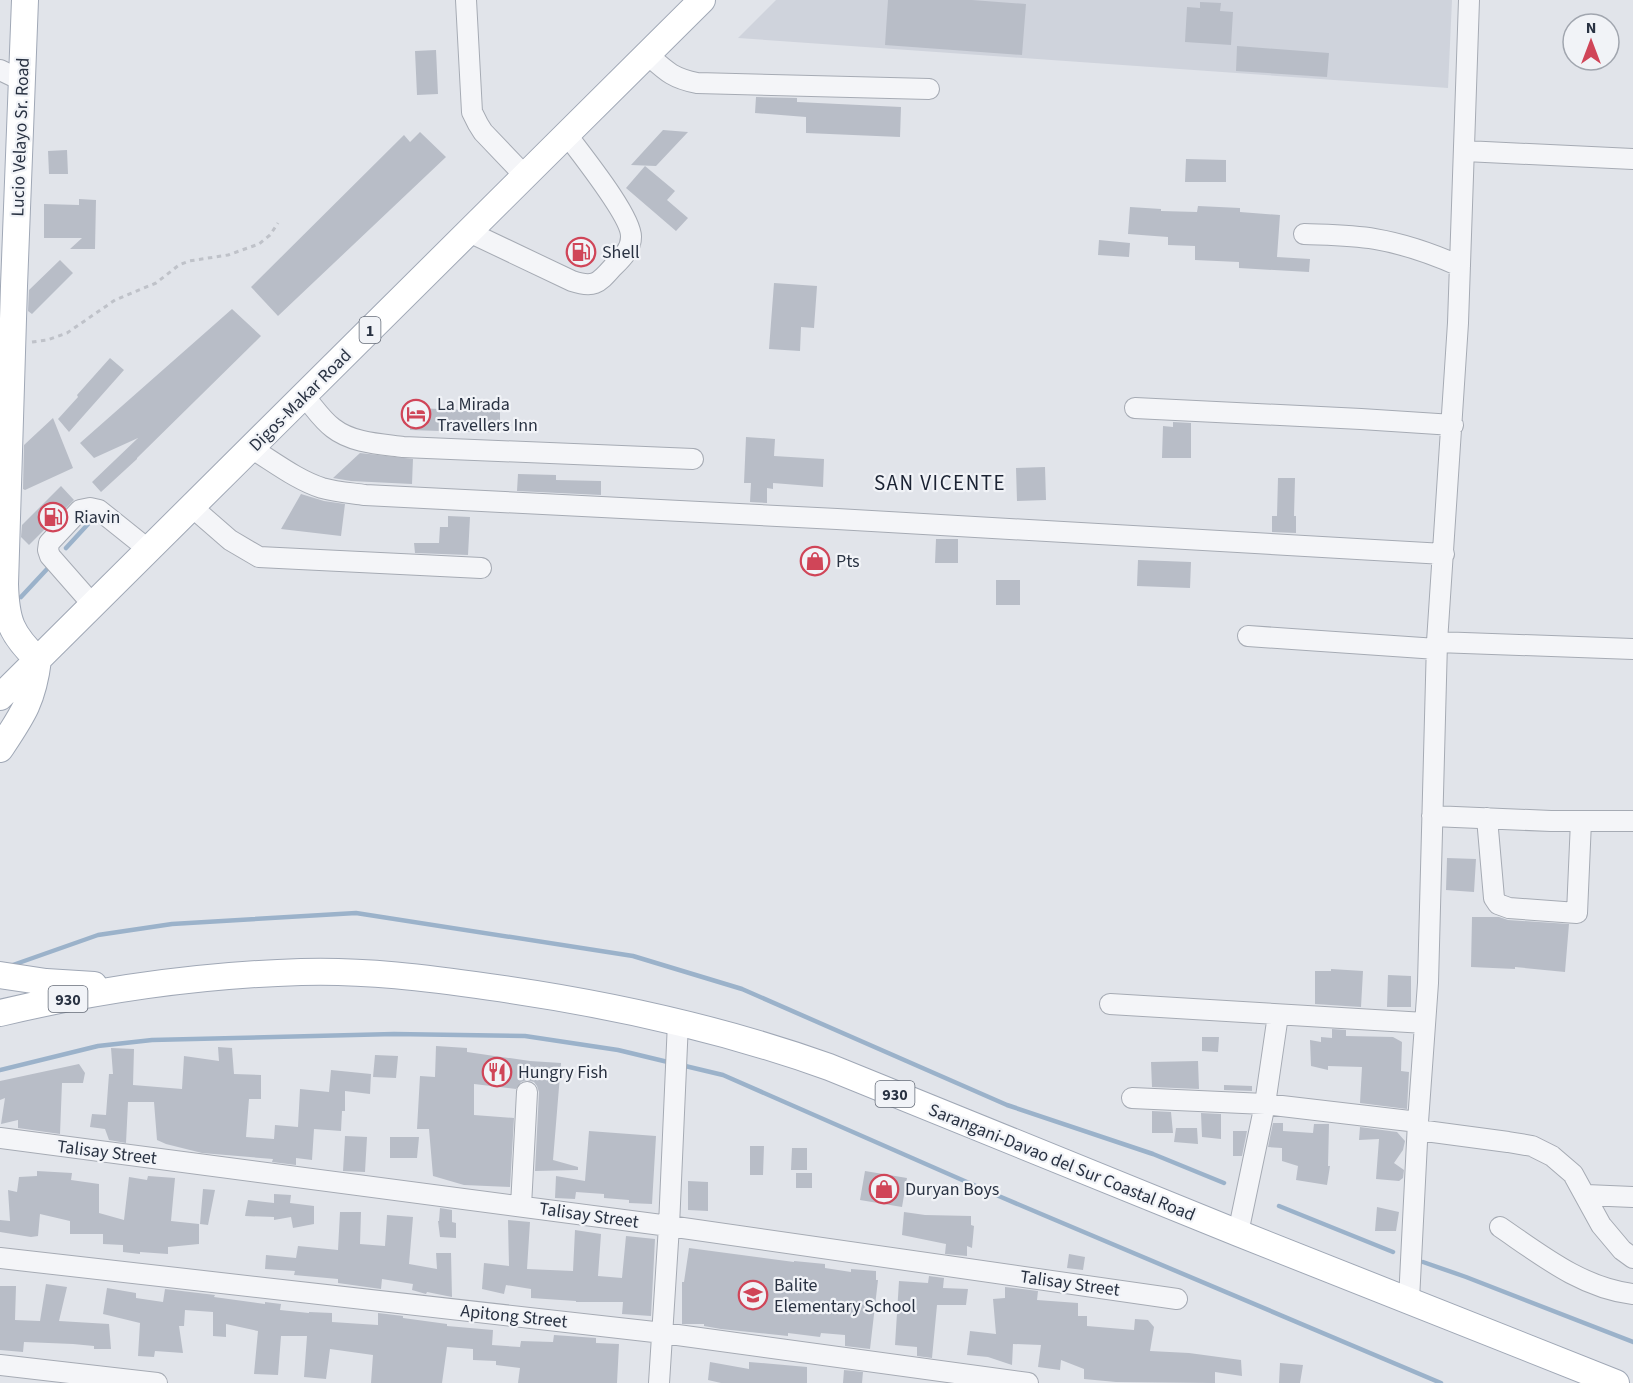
<svg xmlns="http://www.w3.org/2000/svg" width="1633" height="1383" font-family="'Source Sans 3',sans-serif">
<style>
.built{fill:#cfd3dc}
.lines{fill:none;stroke-linecap:round;stroke-linejoin:round}
.stream{stroke:#9bb2ca;stroke-width:4.5}
.building{fill:#b8bdc7}
.minor-casing{stroke:#a6abb4;stroke-width:22}
.major-casing{stroke:#a0a8b6;stroke-width:28}
.path{stroke:#bfc2c9;stroke-width:3;stroke-dasharray:4.5 4.5;stroke-linecap:butt}
.minor{stroke:#f4f5f8;stroke-width:20}
.major{stroke:#fff;stroke-width:26}
.labels{text-anchor:middle;stroke-width:4.5;stroke-linejoin:round;paint-order:stroke}
.shield{fill:#f1f3f7;stroke:#656c78;stroke-width:1.5}
.shield-label{font-size:16px;font-weight:bold;fill:#293242}
.street-label{font-size:18px;fill:#293242;stroke:#f1f3f7}
.poi-label{font-size:18px;fill:#293242;stroke:#f1f3f7;text-anchor:start}
.quarter-label{font-size:21px;letter-spacing:1.5px;fill:#1b2333;stroke:#f1f3f7}
</style>
<rect width="100%" height="100%" fill="#e1e4ea"/>
<path class="built" d="M776,0H1452L1448,88L738,38Z"/>
<g class="lines">
<path class="stream" d="M66,548L89,523
M21,597L48,568
M10,966L98,935L172,924L356,913L633,956L742,989L1007,1105L1153,1154L1224,1183
M681,1065L723,1075L1001,1197L1441,1383
M0,1070L98,1046L152,1040L394,1034L525,1036L618,1050L672,1063
M1279,1206L1393,1252
M1423,1262L1466,1277L1633,1342"/>
</g>
<path class="building" d="M888,0H972L1026,4L1022,55L885,45Z
M1200,2L1221,3L1220,11L1233,12L1231,45L1185,42L1187,7L1200,8Z
M1237,46L1329,53L1327,77L1236,71Z
M436,50L438,94L417,95L415,51Z
M756,97L797,98V102L901,107L900,137L806,133V117L755,113Z
M663,130L688,132L656,166L631,165Z
M420,132L446,157L278,316L251,287L404,135L410,142Z
M67,150L68,174H49L48,151Z
M1186,159L1226,160V182H1185Z
M645,166L675,191L667,200L688,218L676,231L626,188Z
M79,199L96,200L95,249H70L82,238H44V204L79,205Z
M1198,206L1240,208V212L1280,215L1277,257L1310,259L1309,272L1239,268V262L1195,260V246L1168,245V237L1128,234L1130,207L1161,209V211L1197,212Z
M1099,240L1130,243L1129,257L1098,255Z
M60,260L73,273L32,314L28,311L29,290Z
M774,283L817,286L814,328L801,327L800,351L769,349Z
M232,309L261,336L137,458V459L101,492L92,482L138,438L94,458L80,443Z
M110,358L124,370L69,432L58,419L78,397L77,395Z
M411,408L500,411V433L410,430Z
M53,418L73,468L25,490L23,489L24,445Z
M1173,422L1191,423V458H1162L1163,426L1173,427Z
M746,437L775,439L774,456L824,459L823,487L773,483V489L767,488V503L750,502L751,483H744Z
M360,453L413,459L412,484L351,481L333,478Z
M1045,467L1046,500L1017,501L1016,468Z
M518,474L556,475V480L601,481V495L517,491Z
M1278,478H1295L1294,516H1296V533L1272,532V516H1277Z
M61,486L74,500L29,545L21,537L22,525Z
M301,494L324,501L345,504L341,536L281,529Z
M448,516L470,517L468,555L415,553L414,543H439L440,527H448Z
M936,539H958V563H935Z
M1138,560L1191,562L1190,588L1137,586Z
M996,580H1020V605H996Z
M1447,858L1476,859L1474,892L1446,890Z
M1472,917H1499L1508,920L1569,924L1565,972L1515,967V969L1471,967Z
M1331,969L1363,971L1361,1007L1315,1004V971H1331Z
M1388,975L1411,976V1007H1387Z
M1332,1029L1346,1030V1036L1393,1037L1402,1042L1401,1071L1409,1072L1407,1109L1360,1103L1362,1067L1328,1066V1070L1311,1066L1310,1040L1321,1042V1037L1332,1038Z
M1202,1037H1219L1218,1052L1202,1051Z
M436,1046L467,1048V1052L530,1061L561,1063L553,1160L578,1167V1170L535,1171L539,1092L537,1086L534,1082L527,1080L521,1082L516,1089L474,1084V1115L514,1118L510,1187L464,1185L433,1176L429,1129H417L420,1076L435,1077Z
M218,1047L232,1048L234,1074L261,1075V1099H249L246,1137L274,1139L275,1125L298,1127L300,1089L329,1092L331,1070L371,1074L370,1094L345,1091V1111H342L341,1131L314,1129L312,1160L296,1158V1165L272,1162L273,1159L202,1153L166,1144L157,1140L154,1102H128L126,1143L109,1140L105,1129L90,1127L92,1114L106,1115L109,1074H113L111,1048L134,1049L133,1085L182,1089L184,1056L219,1061Z
M375,1055L398,1056L396,1078L373,1077Z
M1198,1061L1199,1089L1152,1087L1151,1062Z
M79,1064L85,1073L83,1083H62L60,1134L18,1128V1120L1,1124L5,1098L0,1100V1081Z
M1224,1085L1252,1086V1091L1224,1090Z
M1152,1111L1171,1112L1173,1133H1152Z
M1201,1113L1221,1114V1139L1202,1137Z
M1273,1123H1283V1131L1313,1133L1314,1124H1329L1328,1166H1330L1327,1185L1296,1180L1298,1166L1282,1161V1148L1268,1147Z
M1360,1127L1397,1132L1405,1141L1403,1150L1394,1163L1404,1170L1403,1178L1399,1181L1376,1179L1379,1139L1359,1140Z
M1176,1128H1197L1198,1144L1174,1142Z
M589,1131L656,1136L652,1204L629,1203V1200L604,1198V1194L576,1192L575,1199L555,1198L556,1176L585,1181Z
M1233,1131H1247L1242,1156H1233Z
M345,1136L367,1137L365,1172L343,1171Z
M390,1137H419L417,1158H390Z
M750,1146H764L763,1175H750Z
M792,1148H807V1170H791Z
M37,1171L72,1173L71,1180L99,1184V1213L124,1220L129,1177L147,1180L148,1176L175,1178L171,1221L199,1224V1244L168,1247V1254L140,1252V1254L123,1252V1245L103,1244V1234H70V1221L40,1214L38,1236L31,1237L0,1232V1220L10,1221L8,1190L17,1192L19,1177L37,1176Z
M865,1171L907,1178L902,1207L860,1200Z
M796,1173H812V1188H796Z
M688,1181L708,1182V1211L688,1210Z
M203,1189L215,1190L208,1225L200,1224Z
M274,1194L291,1195L290,1203L314,1206V1224L293,1228L291,1217L274,1220V1217L245,1216L248,1200L274,1203Z
M1377,1207L1399,1212L1396,1231H1375Z
M440,1208L452,1210V1222L456,1223V1238L440,1237L438,1221H439Z
M340,1212H361L360,1244L385,1246L387,1215L413,1217L409,1264L437,1269L436,1253H451L452,1297L427,1292L426,1294L412,1290L413,1284L382,1279L381,1289L338,1283V1279L294,1275L295,1271L265,1269L266,1255L296,1258L298,1246L338,1250Z
M904,1212L925,1215L971,1216V1225L974,1226L972,1248L967,1246V1256L945,1254L946,1244L902,1235Z
M508,1220L530,1222L527,1269L573,1271L575,1230L601,1234L598,1276L622,1278L626,1236L655,1239L651,1316L622,1314L623,1302H576V1301L531,1298V1289L506,1285L504,1294L482,1289L484,1263L509,1266Z
M689,1248L794,1262V1261L825,1264V1268L851,1272V1269L876,1271V1280H878L870,1349L845,1346V1335L821,1333L820,1337L788,1333V1336L721,1329L704,1326V1324H682V1282H684Z
M1069,1254L1085,1257L1083,1270L1067,1268Z
M929,1276L944,1278L943,1288L968,1289L966,1305H937L932,1358L917,1356V1347L895,1345L899,1281L928,1283Z
M46,1284L67,1287L59,1321L109,1324L111,1349H94V1346L73,1344L24,1342L23,1352L0,1350V1286H16L15,1320L40,1321Z
M1005,1287L1038,1291L1037,1300L1078,1303V1316H1087V1326L1134,1330L1135,1319L1148,1320L1154,1327L1150,1351L1189,1353L1241,1360L1242,1376L1215,1372V1383L1116,1382L1084,1379V1369L1061,1360L1060,1370L1038,1367L1041,1345L1013,1344L1012,1365L988,1357L967,1355L970,1331L996,1334L993,1299L1005,1298Z
M107,1288L136,1293V1298L163,1302L165,1289L215,1295L214,1297L265,1304V1302L281,1304L280,1310L309,1313V1312L332,1313V1322L378,1325V1313L403,1316V1318L447,1324V1326L493,1330L492,1345L520,1347L521,1341L553,1342L554,1335L596,1338V1343L619,1344L617,1383H518L520,1368L496,1365V1361L473,1360V1349L447,1347L442,1383H371L373,1355L330,1349L326,1379L304,1377L307,1336H281L278,1375L254,1374L258,1331L226,1324V1337L213,1336V1312L185,1310L184,1326H179L183,1353L155,1351L154,1357L138,1356L140,1323L103,1314Z
M710,1362L749,1369V1362L807,1367V1383H721L708,1380Z
M1280,1363L1303,1365L1300,1383H1279Z
M844,1370L863,1372L862,1383H843Z"/>
<g class="lines">
<g class="minor-casing">
<path id="minor" d="M466,0L472,112L478,124L483,132L525,176
M647,54C666,71 672,78 697,83L929,89
M0,70L23,81
M1465,151L1633,159
M469,232L572,281C593,288 598,284 612,268C621,259 631,250 631,237C632,217 581,154 567,135
M1304,234C1328,235 1352,235 1375,239C1405,244 1433,254 1460,266
M304,396C313,406 322,420 333,428C352,443 380,444 403,447L693,459
M1135,408L1361,419L1453,425
M251,448C274,462 297,480 322,488C336,492 351,493 365,495L837,519L1444,554
M192,507L230,540L259,557L481,568
M93,605L50,556L48,550L49,543L80,510L90,508L99,510L149,550
M1248,636L1437,649
M1437,642L1633,649
M1432,816L1551,821H1633
M1487,818L1494,898L1498,904L1509,908L1577,913L1581,821
M1110,1004L1425,1023
M1132,1098L1265,1104L1418,1122
M1418,1130L1508,1142L1532,1146L1552,1156L1573,1174L1601,1225L1622,1250L1633,1258
M0,1138L669,1226L1177,1299
M1586,1195L1633,1197
M521,1206L527,1092
M1500,1227C1541,1255 1582,1288 1633,1294
M1238,1233L1265,1104L1278,1015
M0,1258L663,1333L1028,1383
M1409,1300L1418,1122L1428,983L1437,642L1458,323L1469,0
M0,1365L157,1383
M659,1383L669,1226L678,1022"/>
</g>
<g class="major-casing">
<path id="major" d="M25,0L14,286L5,584C6,621 11,634 38,660
M0,697L702,0
M0,749C22,716 33,701 38,660
M0,975L46,982L94,985
M0,1013C97,990 201,975 301,972C364,970 428,978 490,987C605,1003 720,1028 829,1067L1238,1233L1616,1383"/>
</g>
<path class="path" d="M32,342L47,340L67,333L115,300L156,283L179,265L189,261L228,255L259,244L270,235L278,223"/>
<use href="#minor" class="minor"/>
<use href="#major" class="major"/>
</g>
<defs>
<g id="fuel-ring" transform="scale(1.5)"><circle r="9.5" fill="#f1f3f7" stroke="#d04558" stroke-width="1.5"/><path d="M-5.5-6h7V0h2V4h1.3V-2.5L3-4.5l.8-.8L6-3V5H2.5V1h-1V6h-7ZM-4.2-4.7v3.2H.2V-4.7Z" fill="#d04558"/></g>
<g id="hotel-ring" transform="scale(1.5)"><circle r="9.5" fill="#f1f3f7" stroke="#d04558" stroke-width="1.5"/><path d="M-6-4.5h1.5V1H6V5H4.5V3h-9V5H-6ZM-4 0a1.8 1.8 0 1 1 3.6 0ZM.5 0V-2.5h3Q6-2.5 6 0Z" fill="#d04558"/></g>
<g id="shop-ring" transform="scale(1.5)"><circle r="9.5" fill="#f1f3f7" stroke="#d04558" stroke-width="1.5"/><path d="M-5-2.5h2.3a2.7 3.5 0 0 1 5.4 0H5L5.5 6h-11ZM-1.5-2.5h3a1.5 2.3 0 0 0-3 0Z" fill="#d04558"/></g>
<g id="restaurant-ring" transform="scale(1.5)"><circle r="9.5" fill="#f1f3f7" stroke="#d04558" stroke-width="1.5"/><path d="M-5-6h1v4h1v-4h1v4h1v-4h1v5L-1.5 .5V6h-2V.5L-5-1ZM5-6V6H3V1.5H1.5Q1.5-4 5-6Z" fill="#d04558"/></g>
<g id="school-ring" transform="scale(1.5)"><circle r="9.5" fill="#f1f3f7" stroke="#d04558" stroke-width="1.5"/><path d="M0-5L7-2L0 1L-7-2ZM-4 1L0 2.5L4 1V4Q0 6-4 4Z" fill="#d04558"/></g>
</defs>
<g fill-rule="evenodd">
<use href="#fuel-ring" x="581" y="252"/>
<use href="#hotel-ring" x="416" y="414"/>
<use href="#fuel-ring" x="53" y="517"/>
<use href="#shop-ring" x="815" y="561"/>
<use href="#restaurant-ring" x="497" y="1072"/>
<use href="#shop-ring" x="884" y="1189"/>
<use href="#school-ring" x="753" y="1295"/>
</g>
<g class="labels">
<g class="shield">
<rect x="359.5" y="317" width="21" height="26" rx="4.5"/>
<rect x="48.5" y="986" width="39" height="26" rx="4.5"/>
<rect x="875.5" y="1081" width="39" height="26" rx="4.5"/>
</g>
<g class="shield-label">
<text x="370" y="336">1</text>
<text x="68" y="1005">930</text>
<text x="895" y="1100">930</text>
</g>
<g class="street-label">
<text transform="translate(20 137) rotate(-88)" y="6">Lucio Velayo Sr. Road</text>
<text transform="translate(300 400) rotate(-45)" y="6">Digos-Makar Road</text>
<text transform="translate(107 1152) rotate(7)" y="6">Talisay Street</text>
<text transform="translate(1062 1162) rotate(22)" y="6">Sarangani-Davao del Sur Coastal Road</text>
<text transform="translate(589 1215) rotate(8)" y="6">Talisay Street</text>
<text transform="translate(1070 1283) rotate(8)" y="6">Talisay Street</text>
<text transform="translate(514 1316) rotate(6)" y="6">Apitong Street</text>
</g>
<g class="poi-label">
<text x="602" y="258">Shell</text>
<text x="437" y="410">La Mirada<tspan x="437" dy="21">Travellers Inn</tspan></text>
<text x="74" y="523">Riavin</text>
<text x="836" y="567">Pts</text>
<text x="518" y="1078">Hungry Fish</text>
<text x="905" y="1195">Duryan Boys</text>
<text x="774" y="1291">Balite<tspan x="774" dy="21">Elementary School</tspan></text>
</g>
<g class="quarter-label">
<text x="940" y="490">SAN VICENTE</text>
</g>
</g>
<g transform="translate(1591 42)"><circle r="28" fill="#f1f3f7" stroke="#a1a6af" stroke-width="1.5"/>
<path d="M0-4.5L10 22L0 15L-10 22Z" fill="#d04558"/>
<text y="-9" font-size="16" font-weight="bold" text-anchor="middle" fill="#293242">N</text>
</g>
</svg>
